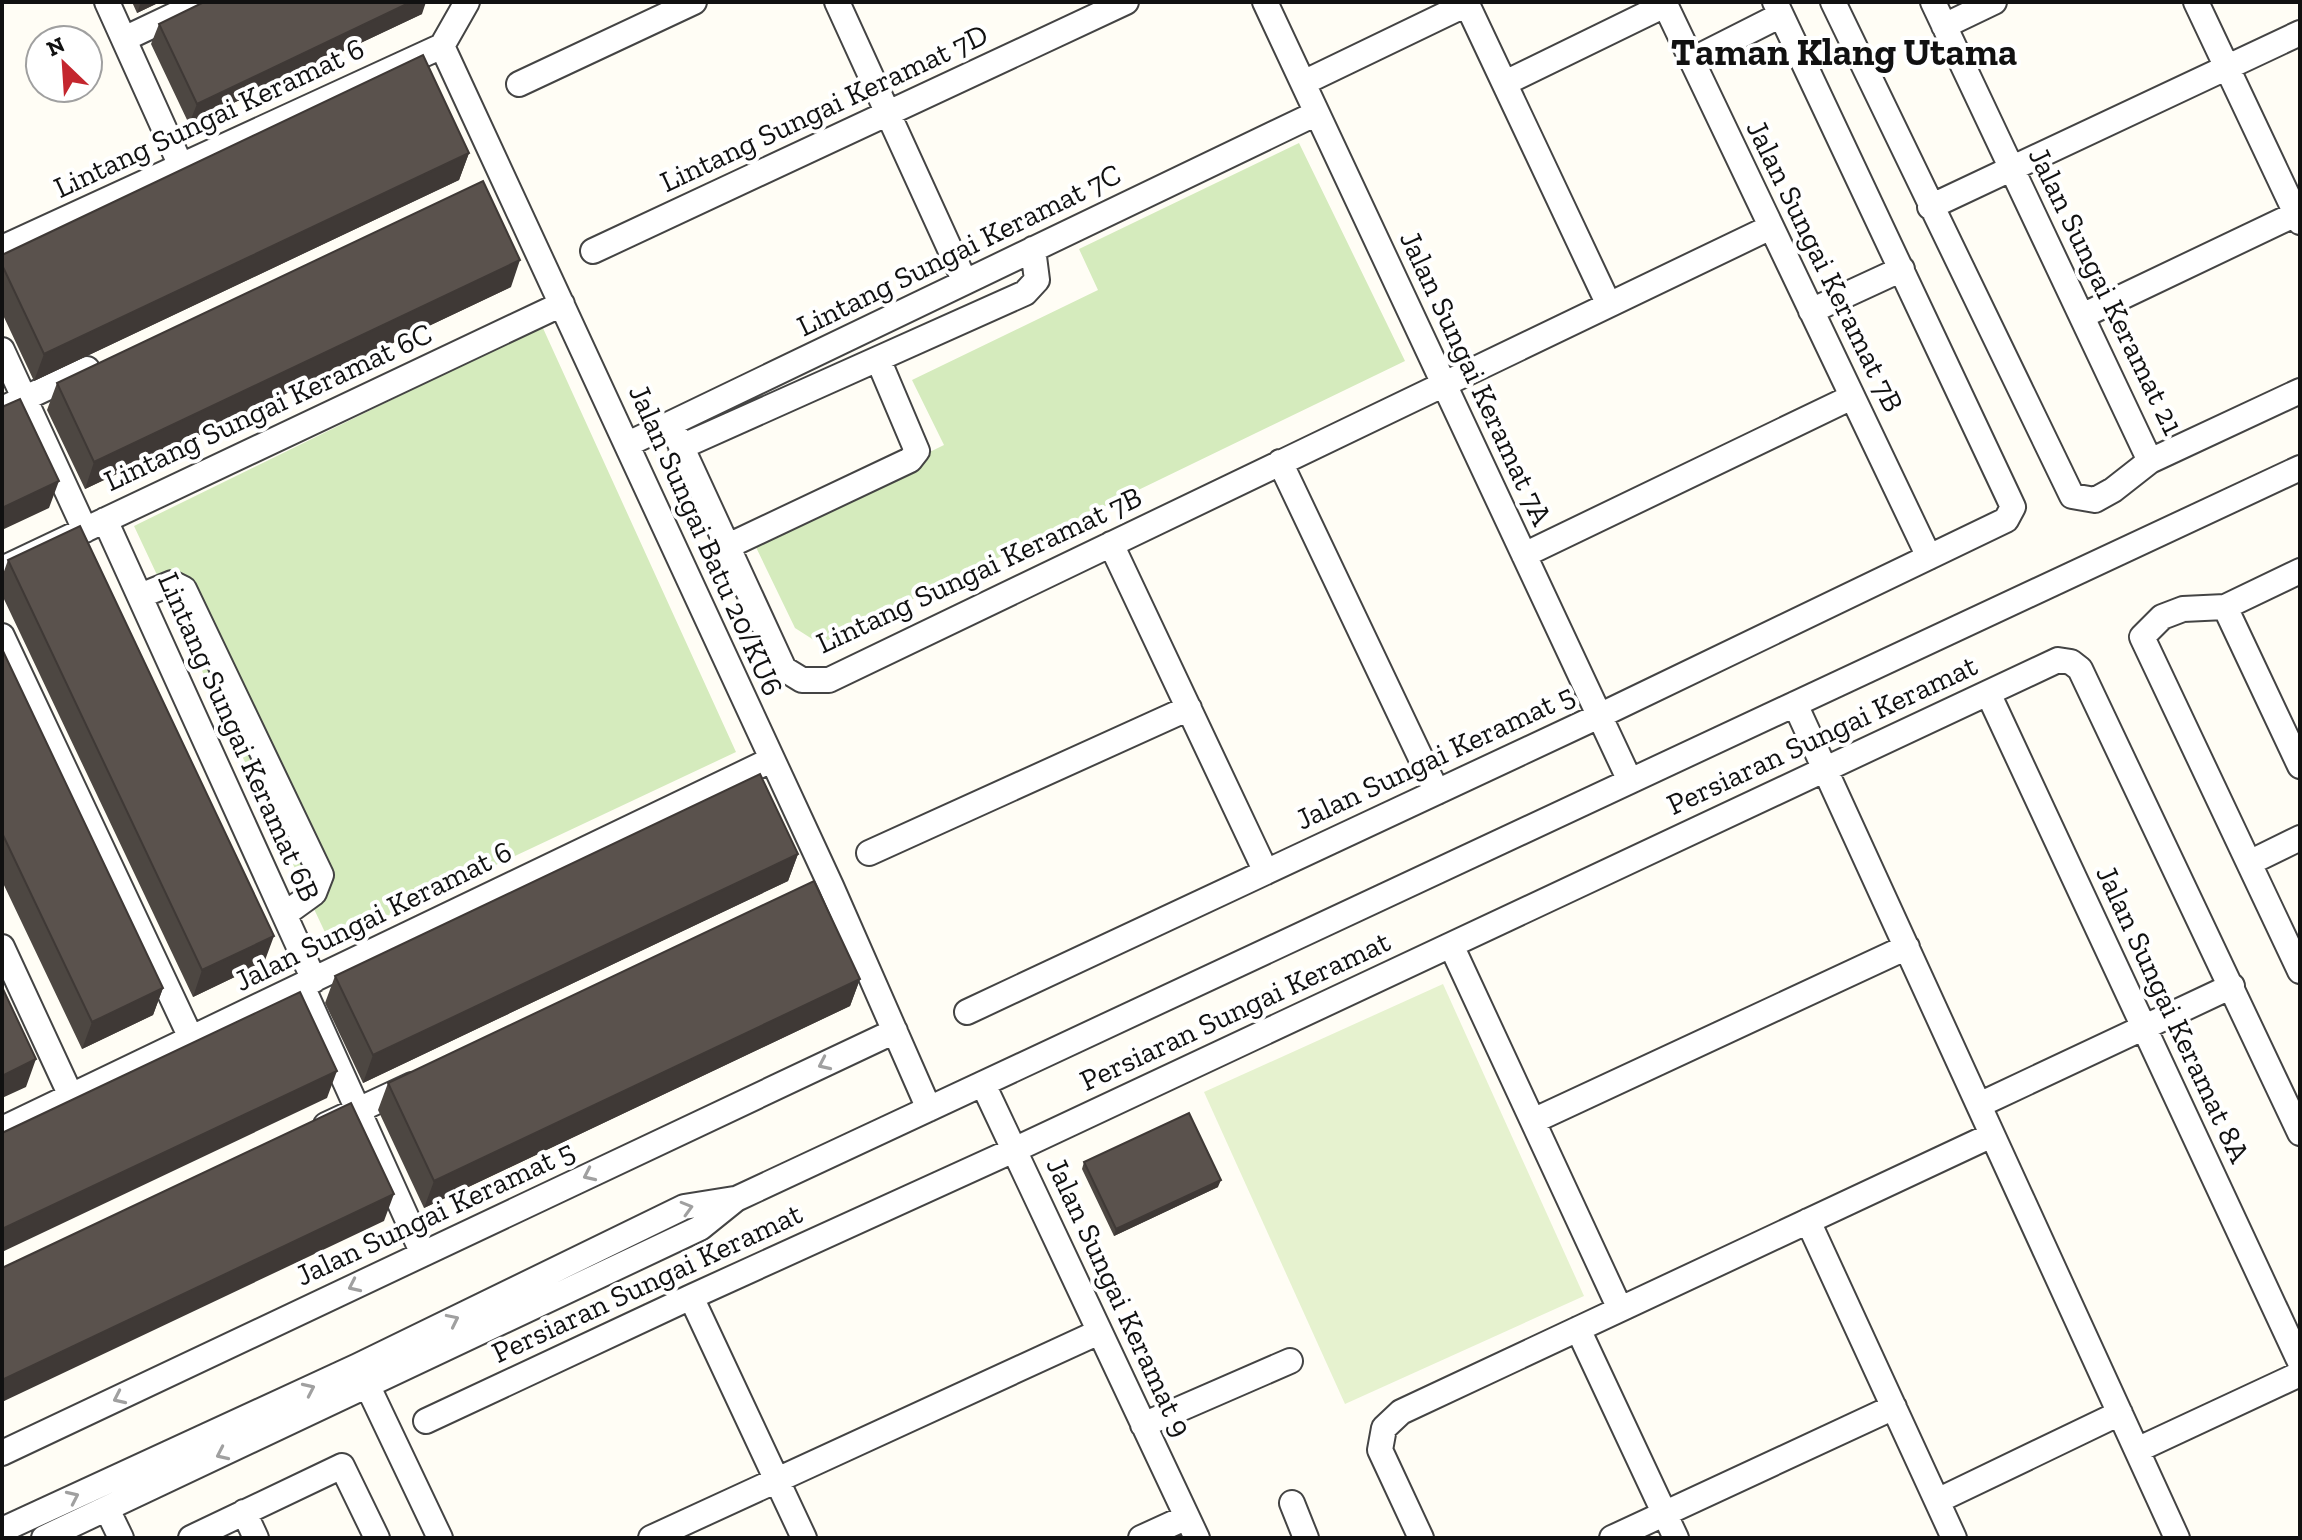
<svg xmlns="http://www.w3.org/2000/svg" width="2302" height="1540" font-family="'Zilla Slab',serif">
<style>
.green{fill:#d5ebbd}
.pitch{fill:#e6f2cf}
.lines{fill:none;stroke-linecap:round;stroke-linejoin:round}
.minor-casing{stroke:#444;stroke-width:28}
.minor{stroke:#fff;stroke-width:24}
.wall{fill:#4d4742}
.shaded-wall{fill:#3f3936}
.building{fill:#5a524d;stroke:#3f3936;stroke-width:2}
.oneway{stroke:#a0a0a0}
.labels{text-anchor:middle;stroke-width:8;stroke-linejoin:round;paint-order:stroke}
.street-label{font-size:30px;fill:#111;stroke:#fff}
.district-label{font-size:38px;font-weight:bold;fill:#111;stroke:#fff}
</style>
<rect width="100%" height="100%" fill="#fffdf5"/>
<path class="green" d="M1299,143L1405,361L820,644L795,628L752,539L944,445L912,380L1098,290L1079,249Z
M542,326L736,752L330,943L134,526Z"/>
<path class="pitch" d="M1443,984L1584,1296L1345,1404L1204,1092Z"/>
<g class="lines">
<g class="minor-casing">
<path id="minor" d="M107,2L181,166
M837,2L965,282
M1265,2L1630,781
M1466,2L1608,303
M1664,2L1929,557
M1833,2L2072,496L2095,500L2113,490L2150,461L2300,391
M1933,2L2150,461
M2196,2L2300,222
M1944,26L1994,2
M124,39L202,2
M442,46L831,886L929,1109
M442,46L467,2
M1692,60L1781,15
M1303,83L1467,4
M1505,83L1665,5
M519,84L694,2
M1930,207L2300,33
M2,248L442,46
M593,251L1126,2
M1811,311L1902,269
M2082,316L2300,212
M2,350L85,530
M2,409L87,369
M671,424L784,669L802,680H829L1771,227
M628,444L1317,113
M681,447L1025,293L1037,280L1033,249
M1280,462L1437,792
M105,520L314,980
M1111,544L1266,872
M726,547L910,460L917,451L878,359
M1524,555L1852,397
M2,569L562,304
M2300,571L2225,607L2183,609L2162,617L2142,637L2300,971
M140,596L172,583L184,589L321,875L314,893L285,914
M2225,607L2300,766
M2,636L191,1038
M1988,693L2300,1362
M1795,704L2177,1538
M869,853L1189,708
M2249,863L2300,838
M1451,945L1620,1309
M2,947L71,1096
M302,986L423,1254
M967,1012L1599,716L2006,520L2013,507L2006,492L1775,2
M983,1084L1197,1538
M1979,1105L2232,986
M1533,1121L1907,947
M326,1125L412,1085
M2,1129L771,760
M1808,1221L1954,1538
M691,1297L804,1538
M1578,1329L1676,1538
M361,1372L440,1538
M426,1421L691,1297L1014,1150L2058,660L2071,662L2080,669L2300,1133
M1143,1425L1290,1361
M2137,1450L2300,1374
M2,1453L895,1031
M1937,1501L2120,1413
M1292,1503L1306,1538
M107,1509L121,1538
M244,1512L256,1538
M2,1530L358,1366L684,1207L734,1199
M44,1538L700,1228L736,1199L2300,468
M191,1538L342,1466L377,1538
M651,1538L1099,1332
M1141,1538L1187,1517
M1421,1538L1380,1450L1384,1428L1401,1412L1992,1135
M1612,1538L1894,1407"/>
</g>
<use href="#minor" class="minor"/>
</g>
<path class="wall" d="M132,2H160L137,13Z
M422,14L189,124L151,44L159,24Z
M469,153L459,180L34,381L2,313V255Z
M511,287L85,489L47,410L57,383Z
M8,560L264,963L193,997L2,595V577Z
M2,649L163,988L153,1015L82,1049L2,881Z
M798,854L788,881L363,1083L325,1003L335,976Z
M860,979L850,1006L424,1208L378,1110L388,1083Z
M1084,1162L1218,1187L1114,1236L1082,1169Z"/>
<path class="shaded-wall" d="M141,2H160L137,13Z
M411,2H426L422,14L189,124L197,104Z
M469,153L459,180L34,381L44,354Z
M520,260L511,287L85,489L94,462Z
M59,481L49,508L2,530V508Z
M798,854L788,881L363,1083L373,1055Z
M274,936L264,963L193,997L202,970Z
M860,979L850,1006L424,1208L434,1181Z
M163,988L153,1015L82,1049L92,1022Z
M36,1059L26,1087L2,1098V1076Z
M337,1071L327,1098L2,1252V1229Z
M1221,1180L1218,1187L1114,1236L1116,1229Z
M394,1194L384,1221L2,1402V1380Z"/>
<path class="building" d="M204,2H411L197,104L159,24Z
M423,55L469,153L44,354L2,265V255Z
M483,181L520,260L94,462L57,383Z
M20,399L59,481L2,508V407Z
M80,526L274,936L202,970L8,560Z
M2,649L163,988L92,1022L2,833Z
M760,774L798,854L373,1055L335,976Z
M814,881L860,979L434,1181L388,1083Z
M2,987L36,1059L2,1076Z
M300,992L337,1071L2,1229V1133Z
M351,1103L394,1194L2,1380V1268Z
M1189,1113L1221,1180L1116,1229L1084,1162Z"/>
<defs><path id="oneway-chevron" d="M-2-3.5L2.5 0L-2 3.5" fill="none" stroke-width="1.6" stroke-linecap="round" stroke-linejoin="round" transform="scale(2)"/></defs>
<g class="oneway">
<use href="#oneway-chevron" transform="translate(824 1064) rotate(155)"/>
<use href="#oneway-chevron" transform="translate(589 1175) rotate(155)"/>
<use href="#oneway-chevron" transform="translate(687 1208) rotate(-16)"/>
<use href="#oneway-chevron" transform="translate(354 1286) rotate(155)"/>
<use href="#oneway-chevron" transform="translate(453 1320) rotate(-26)"/>
<use href="#oneway-chevron" transform="translate(309 1389) rotate(-25)"/>
<use href="#oneway-chevron" transform="translate(119 1398) rotate(155)"/>
<use href="#oneway-chevron" transform="translate(222 1454) rotate(155)"/>
<use href="#oneway-chevron" transform="translate(73 1497) rotate(-25)"/>
</g>
<g class="labels">
<g class="street-label">
<text transform="translate(824 108) rotate(-25)" y="10">Lintang Sungai Keramat 7D</text>
<text transform="translate(209 118) rotate(-25)" y="10">Lintang Sungai Keramat 6</text>
<text transform="translate(959 250) rotate(-26)" y="10">Lintang Sungai Keramat 7C</text>
<text transform="translate(1825 266) rotate(64)" y="10">Jalan Sungai Keramat 7B</text>
<text transform="translate(2106 291) rotate(64)" y="10">Jalan Sungai Keramat 21</text>
<text transform="translate(1476 378) rotate(65)" y="10">Jalan Sungai Keramat 7A</text>
<text transform="translate(268 407) rotate(-25)" y="10">Lintang Sungai Keramat 6C</text>
<text transform="translate(706 540) rotate(66)" y="10">Jalan Sungai Batu 20/KU6</text>
<text transform="translate(979 570) rotate(-25)" y="10">Lintang Sungai Keramat 7B</text>
<text transform="translate(1822 735) rotate(-25)" y="10">Persiaran Sungai Keramat</text>
<text transform="translate(239 737) rotate(66)" y="10">Lintang Sungai Keramat 6B</text>
<text transform="translate(1435 757) rotate(-25)" y="10">Jalan Sungai Keramat 5</text>
<text transform="translate(373 916) rotate(-26)" y="10">Jalan Sungai Keramat 6</text>
<text transform="translate(1235 1011) rotate(-25)" y="10">Persiaran Sungai Keramat</text>
<text transform="translate(2173 1014) rotate(65)" y="10">Jalan Sungai Keramat 8A</text>
<text transform="translate(435 1213) rotate(-25)" y="10">Jalan Sungai Keramat 5</text>
<text transform="translate(647 1283) rotate(-25)" y="10">Persiaran Sungai Keramat</text>
<text transform="translate(1119 1297) rotate(65)" y="10">Jalan Sungai Keramat 9</text>
</g>
<g class="district-label">
<text x="1844" y="65">Taman Klang Utama</text>
</g>
</g>
<rect width="2302" height="1540" fill="none" stroke="#111111" stroke-width="8"/>
<g transform="translate(64 64) rotate(335)"><circle r="38" fill="#ffffff" stroke="#a0a0a0" stroke-width="2"/>
<path d="M0-6L14 30L0 20L-14 30Z" fill="#c4262e"/>
<text y="-12" font-size="22" font-weight="bold" text-anchor="middle" fill="#111111">N</text>
</g>
</svg>
